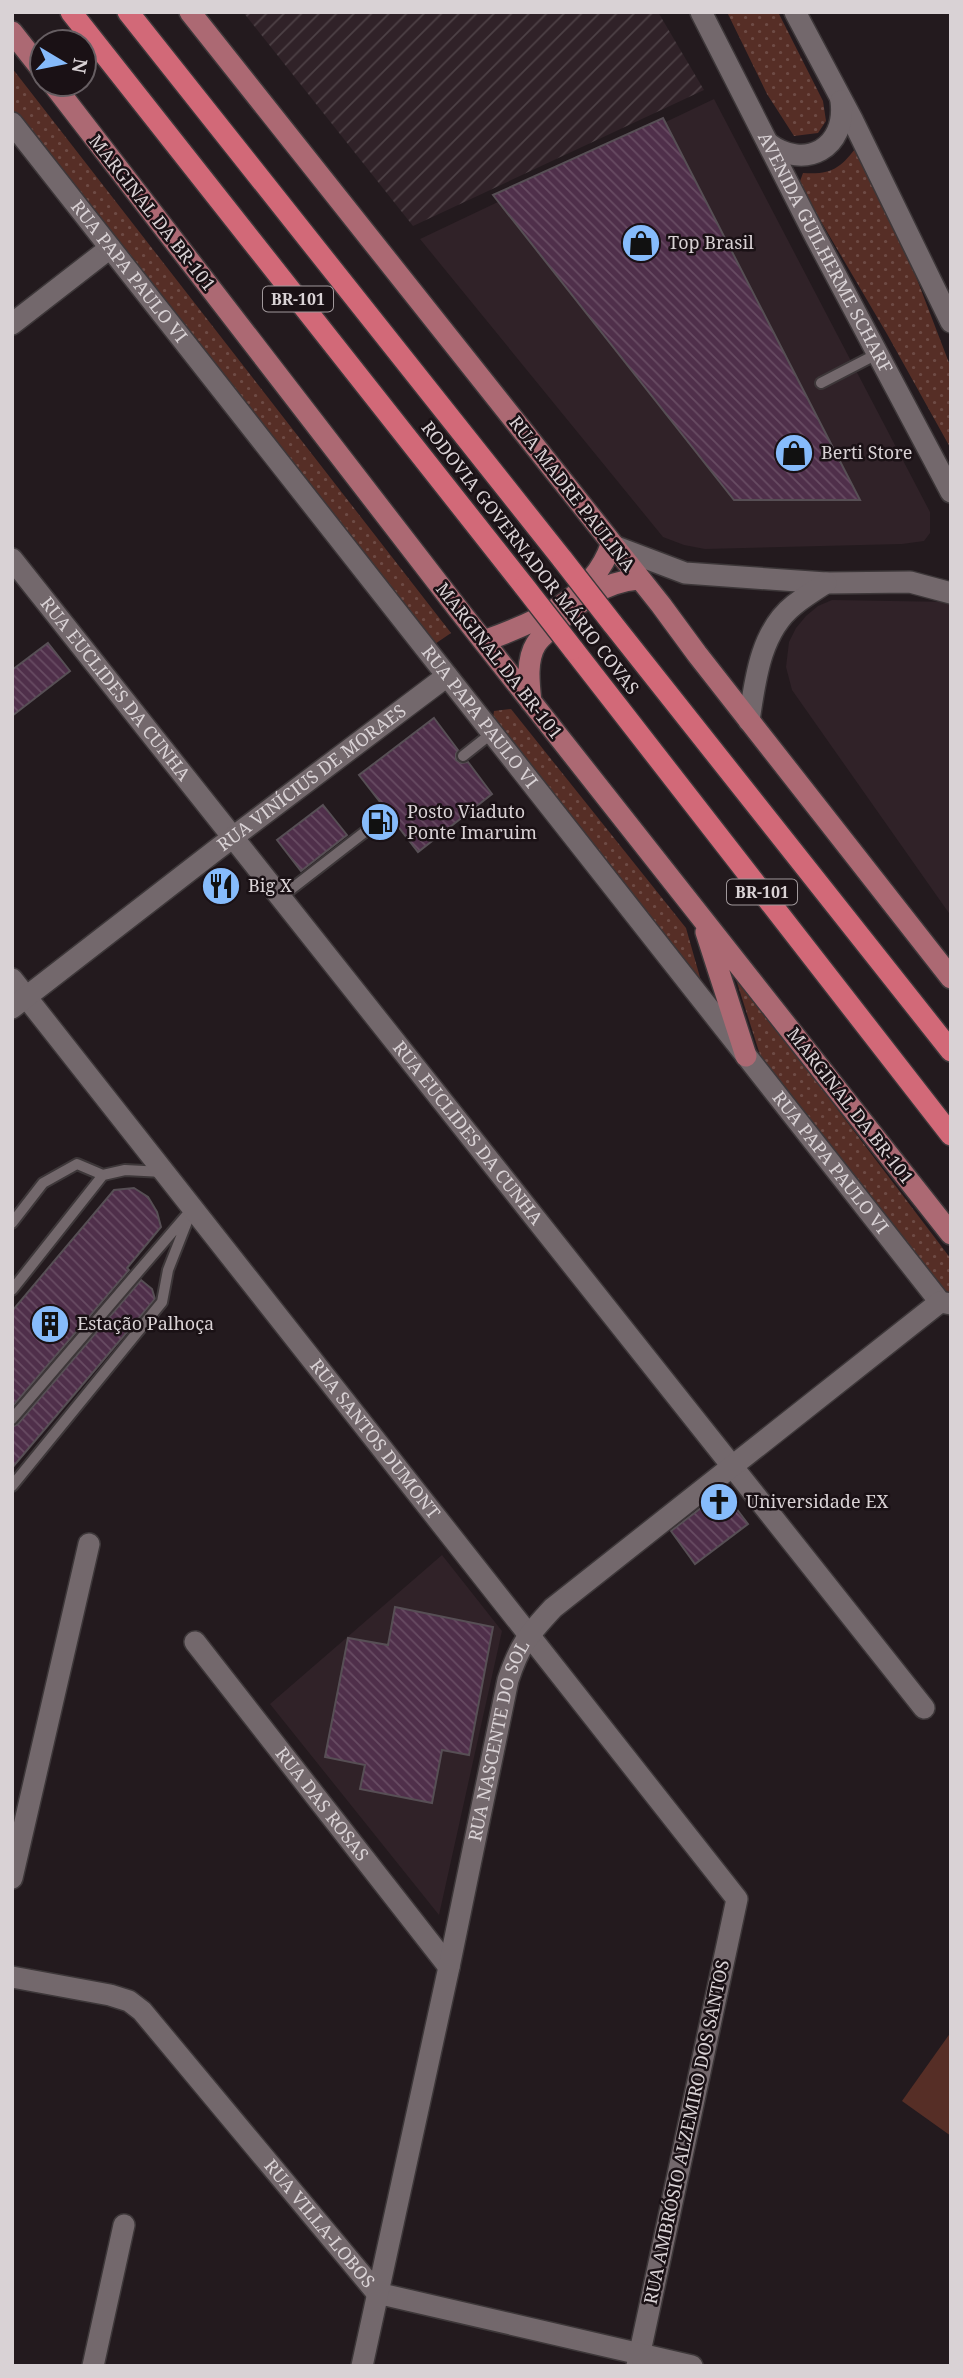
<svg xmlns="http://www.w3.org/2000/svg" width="963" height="2378" font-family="'Noto Serif',serif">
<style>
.built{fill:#302228}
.industrial{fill:url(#industrial-furrows)}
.green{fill:url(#green-dots)}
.pitch{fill:#562e26}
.building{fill:url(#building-back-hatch);stroke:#574f55;stroke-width:2}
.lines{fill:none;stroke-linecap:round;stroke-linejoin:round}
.lane-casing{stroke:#3d3739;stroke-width:14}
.street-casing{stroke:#3d3739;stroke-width:24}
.secondary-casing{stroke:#3d3739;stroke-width:24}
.primary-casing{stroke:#3d3739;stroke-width:24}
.highway-casing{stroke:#3d3739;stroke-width:24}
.lane{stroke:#73686c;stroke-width:10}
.street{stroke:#73686c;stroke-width:21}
.secondary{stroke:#73686c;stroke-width:21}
.primary{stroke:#ac6973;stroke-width:21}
.highway{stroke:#d26978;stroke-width:21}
.highway-bridge-casing{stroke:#3d3739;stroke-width:24;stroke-linecap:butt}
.highway-bridge{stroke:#d26978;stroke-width:21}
.labels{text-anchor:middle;stroke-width:5;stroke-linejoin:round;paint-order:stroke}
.shield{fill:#1a1115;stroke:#a0989b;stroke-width:2}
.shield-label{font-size:16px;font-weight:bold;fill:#d9d2d5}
.street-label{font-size:18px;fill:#d9d2d5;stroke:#1a1115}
.poi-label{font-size:18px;fill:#d9d2d5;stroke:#1a1115;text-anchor:start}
</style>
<defs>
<pattern id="industrial-furrows" width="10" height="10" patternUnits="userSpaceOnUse" patternTransform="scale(1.75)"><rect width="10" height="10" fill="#302228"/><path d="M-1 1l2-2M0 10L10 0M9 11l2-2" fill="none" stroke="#4d4146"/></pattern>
<pattern id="green-dots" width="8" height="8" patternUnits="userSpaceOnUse" patternTransform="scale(1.75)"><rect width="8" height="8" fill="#562e26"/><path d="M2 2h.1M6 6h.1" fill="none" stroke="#6e4b45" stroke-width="1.8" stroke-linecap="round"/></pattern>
<pattern id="building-back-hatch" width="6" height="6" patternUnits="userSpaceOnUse" patternTransform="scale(1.75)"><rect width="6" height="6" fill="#4f2f4a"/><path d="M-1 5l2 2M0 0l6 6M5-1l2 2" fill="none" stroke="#684c63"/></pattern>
</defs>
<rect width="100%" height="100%" fill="#231a1e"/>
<path class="built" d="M714,99L930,512V533L924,541L902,544L705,549L684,545L663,537L420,239Z
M832,600L951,602V916L792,690L786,667L789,642L796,628L806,616L818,606Z
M442,1555L502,1631L439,1915L270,1704Z"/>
<path class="industrial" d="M243,12H658L704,90L413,226Z"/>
<path class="green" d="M727,12H778L823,101L826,121L818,133L794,136L767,94Z
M12,68L451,633L432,646L12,109Z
M858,145L910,261L951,368V449L887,334L799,184L803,173C832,175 841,168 858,145Z
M511,709L686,928L705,995L492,725L494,711Z
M734,973L951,1259V1294L939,1291L761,1058Z"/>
<path class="pitch" d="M951,2032V2136L902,2101Z"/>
<path class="building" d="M663,118L860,500H734L493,195Z
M48,643L70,671L12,716V670Z
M434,718L458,750L456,754V760L461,763L468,762L492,794L418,852L393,820L395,816V810L390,807H384L359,775Z
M323,805L347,835L301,871L277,840Z
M134,1188L148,1197L157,1212L161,1227L127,1268L129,1270L12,1407V1311L114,1190Z
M141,1280L152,1289L155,1299L12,1468V1427L18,1424Z
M723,1491L748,1524L695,1564L671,1531Z
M395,1607L493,1627L469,1755L442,1750L432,1803L360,1789L365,1765L325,1757L348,1638L388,1645Z"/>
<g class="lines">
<g class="lane-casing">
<path id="lane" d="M821,383L877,354
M463,756L492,733
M281,897L388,814
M12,1223L43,1183L77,1164L103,1175
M12,1290L103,1175L125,1170L163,1172
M12,1419L186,1216
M12,1486L162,1302L168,1270L192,1209"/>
</g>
<g class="street-casing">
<g id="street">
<path d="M12,324L110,248"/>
<path id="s1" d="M12,559L924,1708"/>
<path id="s2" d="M12,979L737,1899L637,2366"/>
<path id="s3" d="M195,1642L449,1967"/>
<path d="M12,1878L89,1544"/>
<path id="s4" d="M12,1977L110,1995L129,2001L142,2011L377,2293L692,2366"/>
<path d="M93,2366L124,2225"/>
</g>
</g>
<g class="secondary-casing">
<g id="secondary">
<path id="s5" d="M701,12L814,234L951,492"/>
<path d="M795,12L853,121L951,322"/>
<path id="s6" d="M12,123L940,1302L951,1304"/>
<path d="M768,143C805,171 847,148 841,101"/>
<path d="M611,545L685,573L826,583L910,582L951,593"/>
<path d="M749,721C755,681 760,632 794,605C804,597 815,590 826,583"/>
<path id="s7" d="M12,1008L216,850L447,676"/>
<path id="s8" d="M362,2366L449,1967L508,1680C520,1644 528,1635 553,1608L940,1302"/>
</g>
</g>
<g class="primary-casing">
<path id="primary" d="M190,12L661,605L697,654L951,978
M12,32L42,70
M53,84L458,609L951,1234
M484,641C534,623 593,599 611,545
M531,702C529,684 526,660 536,644C540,637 549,631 555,625C579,601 604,582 638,579
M706,932L746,1056"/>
</g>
<g class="highway-casing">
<path id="highway" d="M71,12L524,586
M128,12L563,560
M612,623L951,1051
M573,649L951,1135"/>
</g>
<use href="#lane" class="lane"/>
<use href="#street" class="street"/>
<use href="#secondary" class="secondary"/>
<use href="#primary" class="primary"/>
<use href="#highway" class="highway"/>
<g class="highway-bridge-casing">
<path id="highway-bridge" d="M563,560L612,623
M524,586L573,649"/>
</g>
<use href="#highway-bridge" class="highway-bridge"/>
</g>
<defs>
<g id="shop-disc" transform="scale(2.0125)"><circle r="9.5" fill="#86bbfb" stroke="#1a1115"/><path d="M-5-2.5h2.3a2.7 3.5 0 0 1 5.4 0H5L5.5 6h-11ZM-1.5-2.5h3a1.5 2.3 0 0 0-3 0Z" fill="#111"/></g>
<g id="fuel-disc" transform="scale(2.0125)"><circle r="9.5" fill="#86bbfb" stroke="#1a1115"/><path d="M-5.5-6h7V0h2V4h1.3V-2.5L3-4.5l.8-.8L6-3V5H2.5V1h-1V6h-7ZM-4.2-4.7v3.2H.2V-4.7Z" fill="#111"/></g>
<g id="restaurant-disc" transform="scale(2.0125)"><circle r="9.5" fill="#86bbfb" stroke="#1a1115"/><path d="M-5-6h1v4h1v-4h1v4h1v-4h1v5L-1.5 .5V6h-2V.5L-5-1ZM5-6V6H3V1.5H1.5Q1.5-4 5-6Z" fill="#111"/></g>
<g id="building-disc" transform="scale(2.0125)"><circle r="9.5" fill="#86bbfb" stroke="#1a1115"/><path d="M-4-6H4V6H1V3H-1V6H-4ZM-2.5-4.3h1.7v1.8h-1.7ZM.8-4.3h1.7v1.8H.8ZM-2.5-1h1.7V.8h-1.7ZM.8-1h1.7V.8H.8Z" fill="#111"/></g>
<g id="church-disc" transform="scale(2.0125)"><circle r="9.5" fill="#86bbfb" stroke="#1a1115"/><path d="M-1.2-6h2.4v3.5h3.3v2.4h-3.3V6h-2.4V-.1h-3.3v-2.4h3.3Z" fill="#111"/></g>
</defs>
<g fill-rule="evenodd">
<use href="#shop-disc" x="641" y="243"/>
<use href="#shop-disc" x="794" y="453"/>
<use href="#fuel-disc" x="380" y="822"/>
<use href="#restaurant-disc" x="221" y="886"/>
<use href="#building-disc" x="50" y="1324"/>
<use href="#church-disc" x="719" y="1502"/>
</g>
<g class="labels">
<g class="shield">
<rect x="263" y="286.5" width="70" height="25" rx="5"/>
<rect x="727" y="879.5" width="70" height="25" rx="5"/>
</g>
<g class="shield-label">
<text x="298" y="305">BR-101</text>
<text x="762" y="898">BR-101</text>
</g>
<g class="street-label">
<text transform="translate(152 213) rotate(52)" y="6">MARGINAL DA BR-101</text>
<text dy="6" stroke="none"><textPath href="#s5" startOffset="271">AVENIDA GUILHERME SCHARF</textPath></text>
<text dy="6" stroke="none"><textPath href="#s6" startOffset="189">RUA PAPA PAULO VI</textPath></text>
<text transform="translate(572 494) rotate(52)" y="6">RUA MADRE PAULINA</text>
<text transform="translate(530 558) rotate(52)" y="6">RODOVIA GOVERNADOR MÁRIO COVAS</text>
<text transform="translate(499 661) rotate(52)" y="6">MARGINAL DA BR-101</text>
<text dy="6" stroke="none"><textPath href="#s1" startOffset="166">RUA EUCLIDES DA CUNHA</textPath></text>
<text dy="6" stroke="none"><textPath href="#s6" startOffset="756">RUA PAPA PAULO VI</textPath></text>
<text dy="6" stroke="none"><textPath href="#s7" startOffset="378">RUA VINÍCIUS DE MORAES</textPath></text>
<text transform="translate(850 1106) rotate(52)" y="6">MARGINAL DA BR-101</text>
<text dy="6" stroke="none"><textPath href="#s1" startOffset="733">RUA EUCLIDES DA CUNHA</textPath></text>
<text dy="6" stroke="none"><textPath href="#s6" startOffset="1323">RUA PAPA PAULO VI</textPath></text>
<text dy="6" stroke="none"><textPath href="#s2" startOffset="586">RUA SANTOS DUMONT</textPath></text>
<text dy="6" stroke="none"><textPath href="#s8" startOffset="640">RUA NASCENTE DO SOL</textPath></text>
<text dy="6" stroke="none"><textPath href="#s3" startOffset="206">RUA DAS ROSAS</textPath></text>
<text transform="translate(687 2132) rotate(-78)" y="6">RUA AMBRÓSIO ALZEMIRO DOS SANTOS</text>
<text dy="6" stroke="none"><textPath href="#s4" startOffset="413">RUA VILLA-LOBOS</textPath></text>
</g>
<g class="poi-label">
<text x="668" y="249">Top Brasil</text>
<text x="821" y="459">Berti Store</text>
<text x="407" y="818">Posto Viaduto<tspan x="407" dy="21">Ponte Imaruim</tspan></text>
<text x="248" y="892">Big X</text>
<text x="77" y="1330">Estação Palhoça</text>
<text x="746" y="1508">Universidade EX</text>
</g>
</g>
<rect width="963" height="2378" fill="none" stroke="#d9d2d5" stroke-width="28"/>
<g transform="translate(63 63) rotate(100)"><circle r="33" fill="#1a1115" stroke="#665e62" stroke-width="2"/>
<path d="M0-5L12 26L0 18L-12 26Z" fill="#86bbfb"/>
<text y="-10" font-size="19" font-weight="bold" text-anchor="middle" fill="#d9d2d5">N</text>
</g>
</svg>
